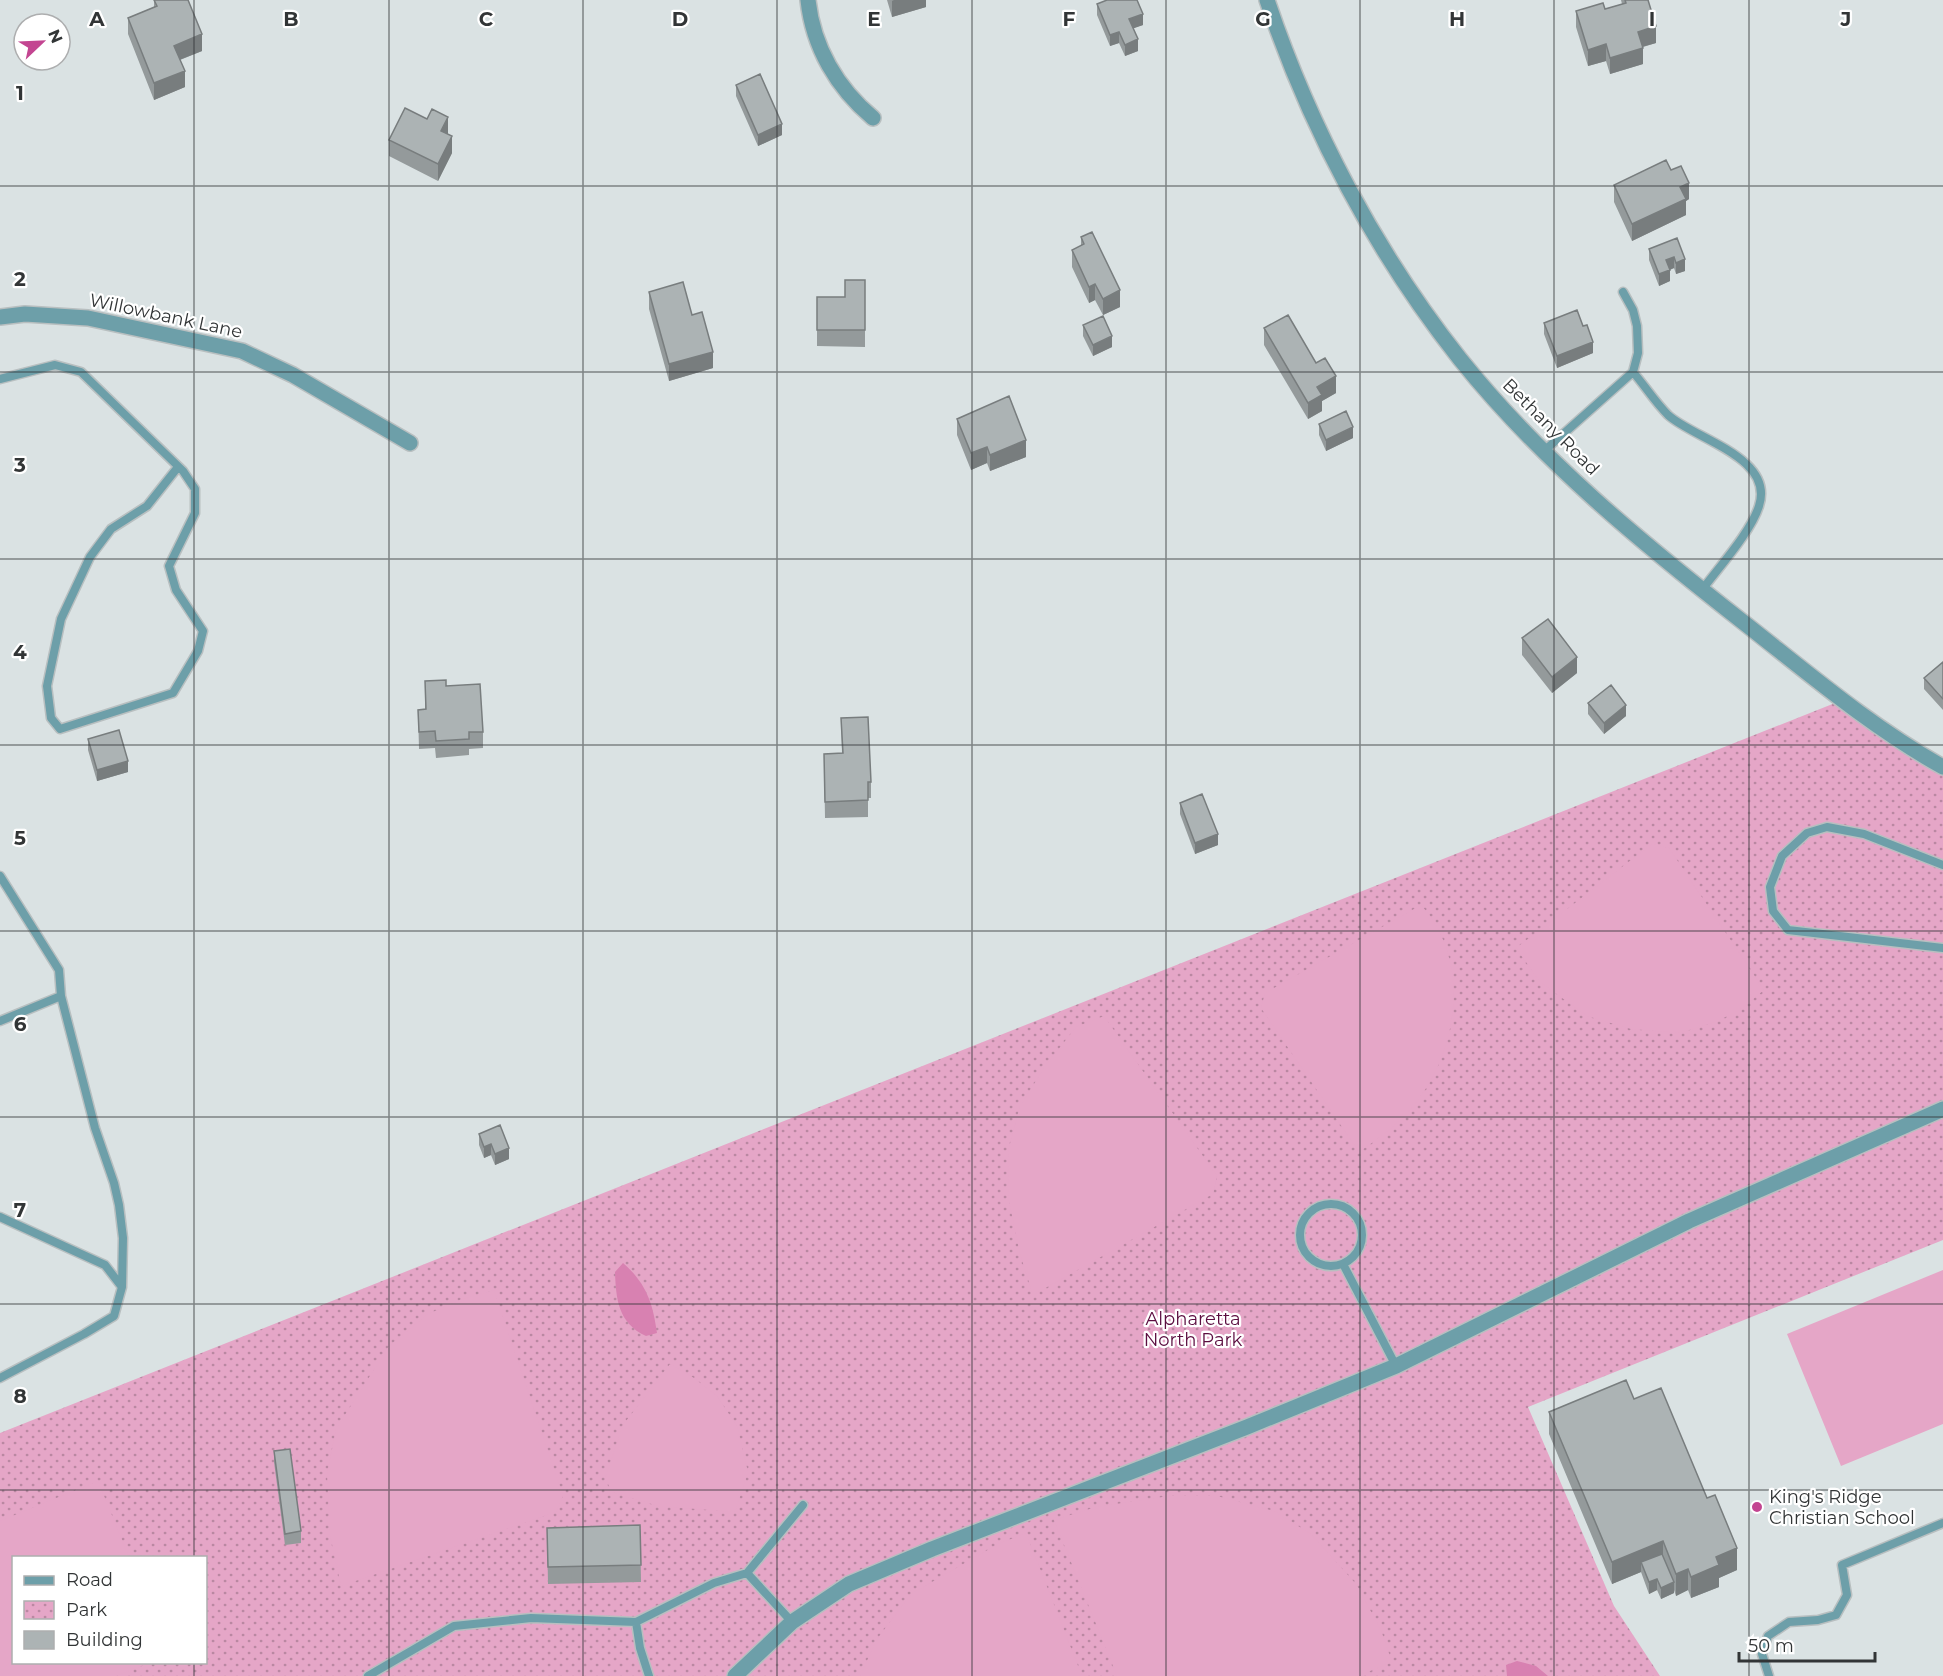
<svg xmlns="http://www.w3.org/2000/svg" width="1943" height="1676" font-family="Montserrat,sans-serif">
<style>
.park{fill:url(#park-dots);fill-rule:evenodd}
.garden{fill:#e5a6c7}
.water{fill:#d881b1}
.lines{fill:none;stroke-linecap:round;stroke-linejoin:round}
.service-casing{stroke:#b8bfc0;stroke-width:11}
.minor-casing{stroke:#b8bfc0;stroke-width:18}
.tertiary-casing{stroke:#b8bfc0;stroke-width:18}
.service{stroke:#6d9fa9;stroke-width:8}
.minor{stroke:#6d9fa9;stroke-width:15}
.tertiary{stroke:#6d9fa9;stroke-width:15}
.wall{fill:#949a9b}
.shaded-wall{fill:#787d7e}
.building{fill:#acb3b4;stroke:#787d7e;stroke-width:1.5}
.grid{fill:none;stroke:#323536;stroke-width:1.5;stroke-opacity:0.55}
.poi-dot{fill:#c34591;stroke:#fff;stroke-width:2}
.labels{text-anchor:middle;stroke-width:4.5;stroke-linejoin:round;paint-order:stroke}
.street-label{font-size:18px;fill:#323536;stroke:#fff}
.park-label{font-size:18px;fill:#5b0d40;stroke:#fff}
.poi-label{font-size:18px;fill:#323536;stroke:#fff;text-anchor:start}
.grid-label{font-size:20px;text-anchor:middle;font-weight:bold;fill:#323536;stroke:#fff;stroke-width:4.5;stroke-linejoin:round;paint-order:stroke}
</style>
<defs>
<pattern id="park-dots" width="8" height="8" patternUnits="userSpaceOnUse" patternTransform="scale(1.5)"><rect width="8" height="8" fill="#e5a6c7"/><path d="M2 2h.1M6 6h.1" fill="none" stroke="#ba88a2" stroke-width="1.8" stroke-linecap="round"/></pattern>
</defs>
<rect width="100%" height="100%" fill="#dae2e3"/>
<path class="park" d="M1840,701L1943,762V1240L1528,1407L1614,1606L1660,1676H0V1433ZM14,1558H206V1662H14Z"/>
<path class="garden" d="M1652,844L1669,848L1764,990L1742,1008L1718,1021L1680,1033L1631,1029L1587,1016L1540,982L1516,948Z
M1421,905C1469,957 1460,1043 1420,1097C1404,1120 1382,1136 1359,1152L1261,1008L1265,993Z
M1104,1016L1217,1176L1213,1194L1033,1295L1020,1254L1009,1201L1008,1151L1020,1106L1046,1065L1076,1027Z
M1943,1270V1424L1841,1466L1787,1334Z
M494,1290L563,1496L556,1512L341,1586L330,1535L327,1474L336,1429L389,1346L428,1314L462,1299Z
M670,1364L694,1378L717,1396L737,1426L748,1472L735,1512L658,1506L612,1492L605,1478L623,1425Z
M98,1481L129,1557L14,1558V1662L149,1663L116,1676H0V1521Z
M1169,1496H1217L1274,1511L1311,1534L1356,1584L1381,1630L1392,1662L1358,1676H1117L1054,1520L1096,1507Z
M1026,1533L1082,1676H860L877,1639L911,1594L998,1544Z"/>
<path class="water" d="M623,1263C646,1283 653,1303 657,1333L646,1336C618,1323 616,1299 615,1272Z
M1517,1661L1536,1666L1548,1676H1507L1506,1665Z"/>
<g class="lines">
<g class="service-casing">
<path id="service" d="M1633,372C1645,386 1655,402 1668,415C1694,439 1775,457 1759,506C1751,532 1719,567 1702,590
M0,379L55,365L81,372L183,471L195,489V513L169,566L176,590L203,631L198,651L173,693L60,729L51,718L47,686L61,619L90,557L111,529L147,506L178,467
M1544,451L1633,372L1638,353L1637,326L1633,310L1623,292
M1943,865L1864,834L1827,827L1807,833L1782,856L1770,887L1773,911L1788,930L1943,948
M0,876L59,970L61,996L0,1021
M61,996L95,1128L114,1183L119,1205L123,1238L122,1287
M1300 1235a31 31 0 1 1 62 0a31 31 0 1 1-62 0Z
M0,1217L105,1265L122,1287L114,1316L84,1334L0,1378
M1343,1264L1396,1366
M747,1573L792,1622
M636,1622L640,1648L649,1676
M368,1676L454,1626L531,1618L636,1622L714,1583L747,1573L803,1505
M1769,1676L1762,1654L1768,1636L1789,1622L1818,1620L1836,1615L1847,1595L1842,1565L1943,1523"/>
</g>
<g class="minor-casing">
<path id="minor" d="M808,0C813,47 837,88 873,118
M0,317L25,314L88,318L242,351L293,375L410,443
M735,1676L792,1622L849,1584L932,1549L1247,1427L1396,1366L1689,1221L1943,1109"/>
</g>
<g class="tertiary-casing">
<path id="tertiary" d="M1267,0C1310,128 1376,253 1460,359C1541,460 1642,543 1743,622C1808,673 1871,727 1943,767"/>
</g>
<use href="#service" class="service"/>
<use href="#minor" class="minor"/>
<use href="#tertiary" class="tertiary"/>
</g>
<path class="wall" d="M154,0L202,51L180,60L185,87L154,100L128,34V18L154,7Z
M887,0H926V7L892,17Z
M1621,0H1648L1656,43L1643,47V64L1610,74L1606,61L1588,66L1576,27V11L1605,9L1622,4Z
M1097,4L1143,25L1133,28L1138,51L1125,56L1119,43L1110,46L1097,15Z
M736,85L782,135L758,146L736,96Z
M448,135L452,153L438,181L389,156V140Z
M1671,170L1689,199L1686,201V215L1632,241L1614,202V185Z
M1081,237L1120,307L1103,315L1095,300L1089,303L1072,267V250L1081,246Z
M1649,249L1685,259V271L1676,274L1674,268L1670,270V281L1659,286L1649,260Z
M865,280V347L817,346V297H845Z
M649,292L692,315L713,368L669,381L649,309Z
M1544,323L1593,353L1557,368L1544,334Z
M1083,325L1112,347L1093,356L1083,336Z
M1264,328L1316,363L1336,393L1322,401V411L1308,419L1264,345Z
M957,419L1026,457L990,471L987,463L971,470L957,435Z
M1319,424L1353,438L1326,451L1319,435Z
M1522,638L1577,673L1552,693L1522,655Z
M1943,662V710L1924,689V678Z
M425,681L446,686L483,732V748L469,749V755L436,758L435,748L419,749L418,710H425Z
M1588,703L1626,716L1604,734L1588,714Z
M841,718L871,782V798H868V817L825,818L824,754L842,753Z
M88,739L128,772L97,781L88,750Z
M1180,803L1218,845L1195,854L1180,814Z
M479,1134L509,1159L495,1165L491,1155L484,1158L479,1145Z
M1634,1399L1737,1570L1719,1578V1587L1691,1598L1688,1590L1676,1596L1674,1590V1593L1661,1599L1657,1590L1649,1594L1641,1572L1612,1584L1549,1434V1412Z
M274,1451L301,1531V1543L285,1545L274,1462Z
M640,1525L641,1582L548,1584L547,1528Z"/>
<path class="shaded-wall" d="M894,0H926V7L892,17V1Z
M1143,14V25L1129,30V19Z
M1656,26V43L1638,48V32Z
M1119,32V43L1110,46V35Z
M202,34V51L174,62V46Z
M1138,39V51L1125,56V45Z
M1606,44V61L1588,66V50Z
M1643,48V64L1610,74V58Z
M185,71V87L154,100V83Z
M448,117V134L441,148V131Z
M782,124V135L758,146V135Z
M452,136V153L438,181V164Z
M1689,183V199L1686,201V215L1632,241V224L1680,187Z
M1674,257V268L1666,271V260Z
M1685,259V271L1676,274V263Z
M1670,270V281L1659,286V274Z
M1095,284V300L1089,303V287Z
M1120,290V307L1103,315V299Z
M1112,336V347L1093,356V345Z
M1593,342V353L1557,368V356Z
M713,352V368L669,381V364Z
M1336,376V393L1322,401V411L1308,419V403L1317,387Z
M1353,427V438L1326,451V440Z
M1026,440V457L990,471V455Z
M987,447V463L971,470V453Z
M1577,657V673L1552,693V677Z
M1626,705V716L1604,734V723Z
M128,761V772L97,781V770Z
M1218,834V845L1195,854V843Z
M491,1144V1155L484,1158V1147Z
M509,1148V1159L495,1165V1154Z
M1663,1541V1563L1641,1562V1572L1612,1584V1562Z
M1737,1548V1570L1719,1578V1587L1691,1598V1577L1716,1557Z
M1688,1569V1590L1676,1596V1574Z
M1657,1579V1590L1649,1594V1582Z
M1674,1582V1593L1661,1599V1588Z"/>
<path class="building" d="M154,0H188L202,34L174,46L185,71L154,83L128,18L157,6Z
M1107,0H1137L1143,14L1129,19L1138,39L1125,45L1119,32L1110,35L1097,4Z
M1625,0H1648L1656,26L1638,32L1643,48L1610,58L1606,44L1588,50L1576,11L1603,3L1605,9L1626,3Z
M760,74L782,124L758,135L736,85Z
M405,108L427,119L432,109L448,117L441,131L452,136L438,164L389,140Z
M1666,160L1671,170L1681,166L1689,183L1680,187L1686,199L1632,224L1614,185Z
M1092,232L1120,290L1103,299L1095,284L1089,287L1072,250L1084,244L1081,237Z
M1677,238L1685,259L1676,263L1674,257L1666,260L1670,270L1659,274L1649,249Z
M845,280H865V330H817V297H845Z
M683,282L692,315L702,312L713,352L669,364L649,292Z
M1577,310L1583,326L1587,325L1593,342L1557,356L1544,323Z
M1288,315L1316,363L1325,358L1336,376L1317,387L1322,395L1308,403L1264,328Z
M1103,316L1112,336L1093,345L1083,325Z
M1009,396L1026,440L990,455L987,447L971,453L957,419Z
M1346,411L1353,427L1326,440L1319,424Z
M1548,619L1577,657L1552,677L1522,638Z
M1943,662V699L1924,678Z
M446,680V686L480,684L483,732H469V739L436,741L435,731L419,732L418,710L426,709L425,681Z
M1611,685L1626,705L1604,723L1588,703Z
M868,717L871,782H868V800L825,802L824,754L843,753L841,718Z
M119,730L128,761L97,770L88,739Z
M1202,794L1218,834L1195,843L1180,803Z
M500,1125L509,1148L495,1154L491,1144L484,1147L479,1134Z
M1626,1380L1634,1399L1661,1388L1707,1498L1715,1495L1737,1548L1716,1557L1719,1565L1691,1577L1688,1569L1676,1574L1663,1541L1612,1562L1549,1412Z
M290,1449L301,1531L285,1534L274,1451Z
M640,1525L641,1565L548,1567L547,1528Z
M1662,1554L1674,1582L1661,1588L1657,1579L1649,1582L1641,1562Z"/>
<path class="grid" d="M194,0V1558M389,0V1676M583,0V1676M777,0V1676M972,0V1676M1166,0V1676M1360,0V1676M1554,0V1676M1749,0V1676M0,186H1943M0,372H1943M0,559H1943M0,745H1943M0,931H1943M0,1117H1943M0,1304H1943M0,1490H1943M194,1662V1676"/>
<circle class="poi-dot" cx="1757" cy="1507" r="6"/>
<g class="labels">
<g class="street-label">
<text transform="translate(166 316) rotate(12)" y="6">Willowbank Lane</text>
<text transform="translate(1551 427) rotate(45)" y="6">Bethany Road</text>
</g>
<g class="park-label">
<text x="1193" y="1325">Alpharetta<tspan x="1193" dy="21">North Park</tspan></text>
</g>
<g class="poi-label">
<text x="1769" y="1503">King's Ridge<tspan x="1769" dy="21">Christian School</tspan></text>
</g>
</g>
<g class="grid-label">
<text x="97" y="26">A</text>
<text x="291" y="26">B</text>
<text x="486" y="26">C</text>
<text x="680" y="26">D</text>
<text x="874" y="26">E</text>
<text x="1069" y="26">F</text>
<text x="1263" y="26">G</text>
<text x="1457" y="26">H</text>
<text x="1652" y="26">I</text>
<text x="1846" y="26">J</text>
<text x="20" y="100">1</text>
<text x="20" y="286">2</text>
<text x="20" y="472">3</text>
<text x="20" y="659">4</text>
<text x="20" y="845">5</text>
<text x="20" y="1031">6</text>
<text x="20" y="1217">7</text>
<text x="20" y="1403">8</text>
</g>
<rect x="12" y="1556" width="195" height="108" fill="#ffffff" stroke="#adaeaf" stroke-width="1.5"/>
<rect x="24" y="1576" width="30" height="9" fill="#6d9fa9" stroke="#adaeaf" stroke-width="1.5"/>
<text x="66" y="1586" font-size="18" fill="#323536">Road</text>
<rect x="24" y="1601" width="30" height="18" fill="url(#park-dots)" stroke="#adaeaf" stroke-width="1.5"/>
<text x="66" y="1616" font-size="18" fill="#323536">Park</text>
<rect x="24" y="1631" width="30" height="18" fill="#acb3b4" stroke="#adaeaf" stroke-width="1.5"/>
<text x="66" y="1646" font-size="18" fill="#323536">Building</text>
<g transform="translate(42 42) rotate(67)"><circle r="28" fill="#ffffff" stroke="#adaeaf" stroke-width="1.5"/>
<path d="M0-4.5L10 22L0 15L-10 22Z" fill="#c34591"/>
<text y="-9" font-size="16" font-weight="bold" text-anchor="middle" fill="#323536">N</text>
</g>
<path d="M1739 1652v9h136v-9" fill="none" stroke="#323536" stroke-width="3"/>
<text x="1748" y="1652" font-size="18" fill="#323536" stroke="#ffffff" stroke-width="4.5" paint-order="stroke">50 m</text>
</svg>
